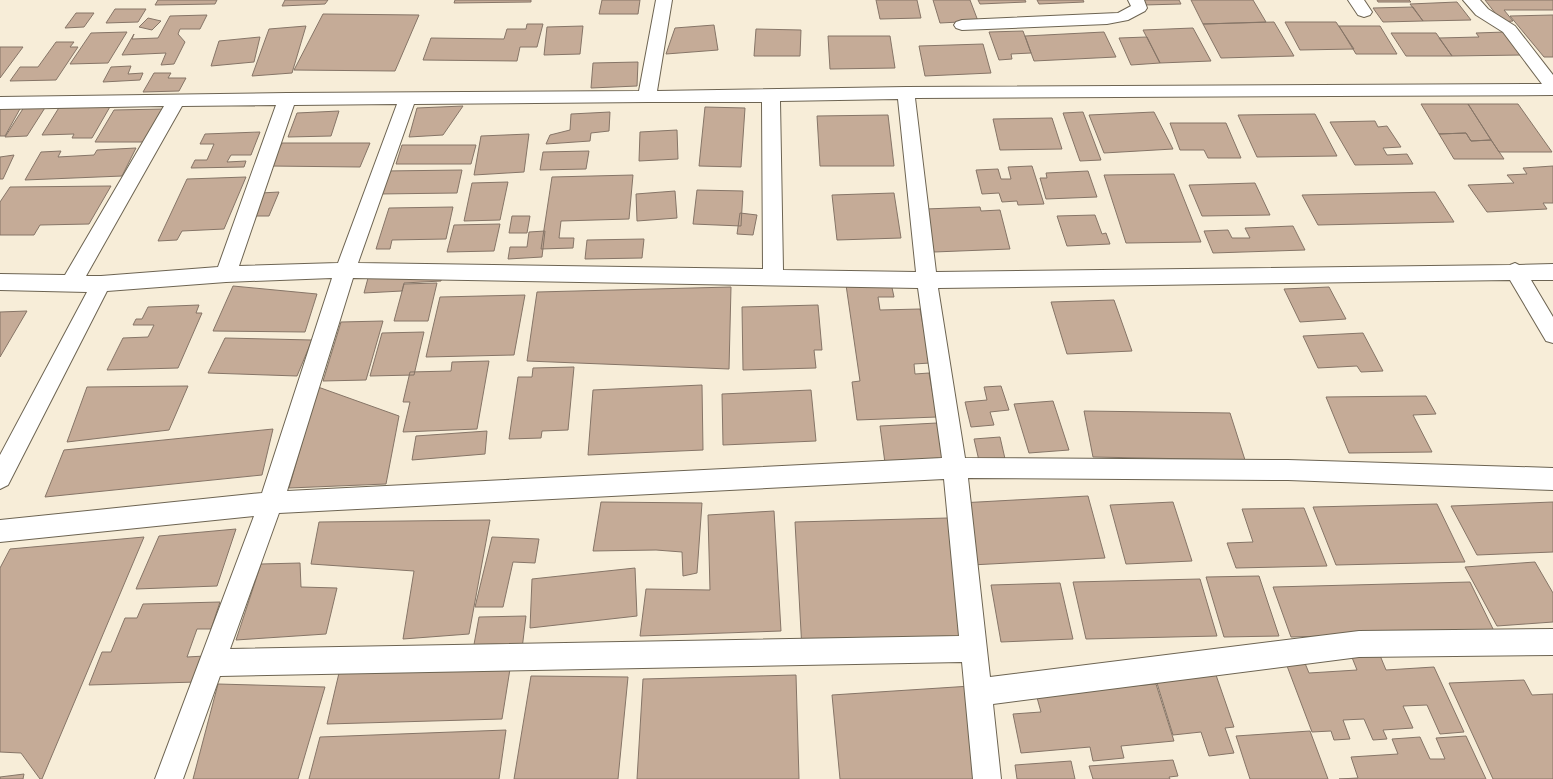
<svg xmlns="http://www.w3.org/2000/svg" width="1553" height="779" font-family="'Roboto Condensed',sans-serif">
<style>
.building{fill:#c5ab97;stroke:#867567}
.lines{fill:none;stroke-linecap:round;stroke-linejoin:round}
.minor-casing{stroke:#6d6452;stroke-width:2}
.minor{fill:#fff;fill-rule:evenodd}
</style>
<rect width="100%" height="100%" fill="#f7edd8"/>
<path class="building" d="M158,0H217L215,4L155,5Z
M285,0H328L325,4L282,6Z
M455,0H531V2L454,3Z
M602,0H640L638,14H599Z
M876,0H917L921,18L880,19Z
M933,0H970L978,21L940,23Z
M978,0H1025L1026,2L980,4Z
M1037,0H1083L1084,2L1039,4Z
M1142,0H1179L1181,4L1144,5Z
M1191,0H1253L1266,22L1203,24Z
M1377,0H1409L1411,2H1378Z
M1485,0H1553V10H1504L1513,21L1502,22Z
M1457,2L1471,20L1423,21L1410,4Z
M1413,7L1423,21L1383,22L1373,8Z
M115,9H146L138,22L106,23Z
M76,13H94L84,27L65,28Z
M323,14L419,15L395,71L294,70Z
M207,15L200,29H180L178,34L185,42L174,64L161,65L166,53L122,55L134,34L132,39L158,38L170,16Z
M1553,15V57H1544L1510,16Z
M148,18L161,21L152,30L139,27Z
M1274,22L1294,56L1221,58L1203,24Z
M1285,22H1336L1354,49L1300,50Z
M527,24H543L537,47H520L517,61L423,60L431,38L504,39L507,29H526Z
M714,25L718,50L666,54L675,28Z
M306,26L292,73L252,76L269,29Z
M583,26L580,54L544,55L547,27Z
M1339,26H1380L1397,54H1356Z
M1193,28L1211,61L1160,63L1143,30Z
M756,29L801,30L800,56H754Z
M1023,31L1031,53L1011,54L1012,59L999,60L989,32Z
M127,32L108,63L70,64L91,33Z
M1104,32L1116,57L1034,61L1025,36Z
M1505,32L1522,55L1452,56L1439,38L1479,37L1476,33Z
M1391,33H1436L1452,56H1406Z
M828,36H890L895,68L830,69Z
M260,37L254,62L211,66L219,41Z
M1147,37L1160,63L1131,65L1119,38Z
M56,42H74L70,47H78L56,80L10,81L20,67H38Z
M983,44L991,73L925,76L919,46Z
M0,47H23L0,78Z
M638,62L637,86L591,88L593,63Z
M131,66L128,74L143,73L140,80L103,82L111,67Z
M154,73H171L168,78H186L179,91L143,92Z
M48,103L27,136L5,137L26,104Z
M1421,104H1468L1491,140L1471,141L1466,133L1439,134Z
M1468,104H1518L1552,152H1499Z
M111,105L92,138H72L74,134L42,135L60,106Z
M463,106L443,135L409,137L417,108Z
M21,107L5,136H0V108Z
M705,107L745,108L741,167L699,166Z
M164,109L146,142H95L114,110Z
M339,111L331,136L288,137L297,113Z
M610,112L609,131L591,133L590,141L546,144L550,135L570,130L571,114Z
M1083,112L1101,160L1080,161L1063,113Z
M1154,112L1173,149L1104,153L1089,115Z
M1315,114L1337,156L1257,157L1238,115Z
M888,115L894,166H820L817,116Z
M1052,118L1062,149L1000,150L993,119Z
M1375,121L1378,127L1387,126L1401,147L1383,148L1387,155L1407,154L1413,164L1355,165L1330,122Z
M1170,123H1226L1241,158H1208L1204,150H1180Z
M677,130L678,159L639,161L640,132Z
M260,132L251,155H231L227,162L246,161L244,167L191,168L195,160H207L214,144H200L205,134Z
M1466,133L1471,141L1491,140L1504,159H1454L1439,134Z
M529,134L524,172L474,175L481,136Z
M282,143H370L360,167L270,166Z
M402,145H476L471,164H396Z
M136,148L122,176L25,180L41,152L61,151L58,157L94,155L97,150Z
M589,151L586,169L540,170L543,152Z
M14,155L3,179H0V157Z
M1032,166L1044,204L1018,205L1017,201L1002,202L999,193L982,194L976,170L998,169L1001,179H1011L1008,167Z
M1553,166V203H1543L1547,209L1487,212L1468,185L1514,183L1507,175L1527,174L1523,168Z
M462,170L457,193L378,194L385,171Z
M1088,171L1097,197L1046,199L1040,178H1047L1046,173Z
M1174,174L1201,242L1126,243L1104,175Z
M633,175L629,219L561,221L559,238H574L573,248L541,249L552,177Z
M246,177L224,229L182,231L177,240L158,241L187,179Z
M508,182L500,220L464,221L472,183Z
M1255,183L1270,215L1202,216L1189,185Z
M111,186L89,224L40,225L34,235H0V202L10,187Z
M697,190L743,191L741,226L693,224Z
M675,191L677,218L637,221L636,194Z
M279,192L269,216H250L261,193Z
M1435,192L1454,222L1318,225L1302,195Z
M894,193L901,238L837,240L832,195Z
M453,207L446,239L392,240L390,249H376L389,208Z
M980,207L981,211L1000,210L1010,249L934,252L925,209Z
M740,213L757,215L753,235L737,234Z
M1095,215L1102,234L1106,233L1110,244L1067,246L1057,216Z
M512,216H530L527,233H509Z
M500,224L494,251L447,252L454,225Z
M1293,226L1305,250L1213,253L1204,231L1228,230L1232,238H1250L1245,228Z
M545,231L542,257L508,259L510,247H527L529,232Z
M644,239L642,258L585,259L587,240Z
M442,275L441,281L404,283L402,291L364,293L368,278Z
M437,283L428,321H394L404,284Z
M891,283L894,297H878L880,310L920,309L930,363L914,364L915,374L929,373L937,417L857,420L852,382L860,381L846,285Z
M233,286L317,294L305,332L213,331Z
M731,287L729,369L527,361L537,292Z
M1329,287L1346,319L1300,322L1284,289Z
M525,295L514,355L426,357L440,297Z
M1114,300L1132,351L1067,354L1051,302Z
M199,305L196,313H202L178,368L107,370L123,338L148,337L154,325H133L136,319H142L148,307Z
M818,305L822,350H814L816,368L743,370L742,307Z
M27,311L0,357V312Z
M383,321L366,380L323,381L341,322Z
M424,332L414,375L370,376L382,333Z
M1363,333L1383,371L1361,372L1357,366L1318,368L1303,336Z
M225,338L312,340L297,376L208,373Z
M489,361L477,429L403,432L410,402H403L410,372L451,371L452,362Z
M574,367L568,430L542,431L541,438L509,439L518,377H532L533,368Z
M702,385L703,450L588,455L593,390Z
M188,386L169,430L67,442L87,387Z
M1001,386L1009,410L990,412L994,425L971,427L965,402L987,400L984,387Z
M318,387L399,416L386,484L289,488Z
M811,390L816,441L723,445L722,394Z
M1426,396L1436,414L1413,415L1432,452L1349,453L1326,397Z
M1053,401L1069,450L1029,453L1014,404Z
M1084,411L1230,413L1245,460L1093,457Z
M937,423L944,460L885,463L880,426Z
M273,429L262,475L45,497L64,450Z
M487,431L485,454L412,460L416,436Z
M1000,437L1006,463L980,465L974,439Z
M1088,496L1105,558L971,565L960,503Z
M601,502L702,503L697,573L683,576L682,552L656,550L593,551Z
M1173,502L1192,561L1126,564L1110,505Z
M1553,502V552L1477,555L1451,506Z
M1437,504L1465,562L1336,565L1313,507Z
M1304,508L1327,566L1236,568L1227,543L1253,542L1242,509Z
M774,511L781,631L640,636L646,589L710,590L708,515Z
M948,518L967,644L802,650L795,522Z
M490,520L469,634L403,639L414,571L311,564L319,522Z
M236,529L217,586L136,589L159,536Z
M144,537L42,779H40L21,753L0,752V568L10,549Z
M492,537L539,539L535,563L513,562L503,607H475Z
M1535,562L1553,593V622L1497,626L1465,567Z
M300,563L301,587L337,588L326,634L236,640L261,564Z
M635,568L637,616L530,628L532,579Z
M1259,576L1279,636L1224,637L1206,577Z
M1200,579L1217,636L1086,639L1073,582Z
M1470,582L1494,631L1291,637L1273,587Z
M1060,583L1073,639L1001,642L991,585Z
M220,602L211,629H197L187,657L205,656L197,682L89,685L102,652H111L125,618H137L143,604Z
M526,616L522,649L473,650L479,617Z
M1379,653L1386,670L1434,667L1464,732L1440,734L1427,705L1403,706L1413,728L1383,730L1387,739L1373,740L1364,719L1343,720L1350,739L1334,740L1331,731L1312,732L1284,658L1302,656L1309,673L1357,670L1351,655Z
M510,669L502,719L327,724L339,673Z
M796,675L799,779H637L643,679Z
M1216,675L1234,727L1225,728L1234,753L1209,756L1201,732L1173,735L1156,680Z
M531,676L628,677L618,779H514Z
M1524,680L1532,695L1553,694V779H1493L1449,683Z
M218,684L325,687L298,779H193Z
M1156,684L1174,741L1121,746L1124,758L1093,761L1090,747L1021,753L1013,714L1041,712L1036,694Z
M971,686L987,779H840L832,695Z
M506,730L499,779H309L320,737Z
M1310,731L1328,779H1250L1236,736Z
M1466,736L1486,779H1339L1358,778L1351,757L1398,754L1392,739L1420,737L1430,759H1445L1436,738Z
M1173,760L1178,776L1169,777L1170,779H1093L1089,766Z
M1071,761L1075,779H1017L1015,765Z
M24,774L23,779H0V777Z"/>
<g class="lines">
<g class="minor-casing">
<path id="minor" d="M656,0H672L657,91L906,87L1542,84L1503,32L1476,15L1463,0H1480L1488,9L1515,26L1553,75V95L915,98L936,272L1510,265L1515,263L1519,265L1553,264V280H1531L1553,317V343L1546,341L1510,280L938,288L965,458L1288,460L1553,468V490L1288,480L968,478L990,677L1359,631L1553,629V655L1359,657L993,704L1001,779H973L962,662L220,676L183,779H155L254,516L0,542V520L262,493L332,278L226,282L107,291L8,485L0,489V455L87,292L0,290V274L65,275L164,106L0,109V97L287,93L639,91ZM898,99L916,272L783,270L780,101ZM648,102H762L763,269L358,263L414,104ZM397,104L338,263L239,266L294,105ZM276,105L218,267L101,276H86L182,106ZM353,278L918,288L942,458L287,491ZM944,479L959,636L230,649L279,513Z
M1128,0H1144L1147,8L1145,11L1128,20L1107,24L962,30L956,28L954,25L956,22L962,20L1118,13L1131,6Z
M1348,0H1364L1372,12L1370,15L1364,17L1358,15Z"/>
</g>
<use href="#minor" class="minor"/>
</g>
</svg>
